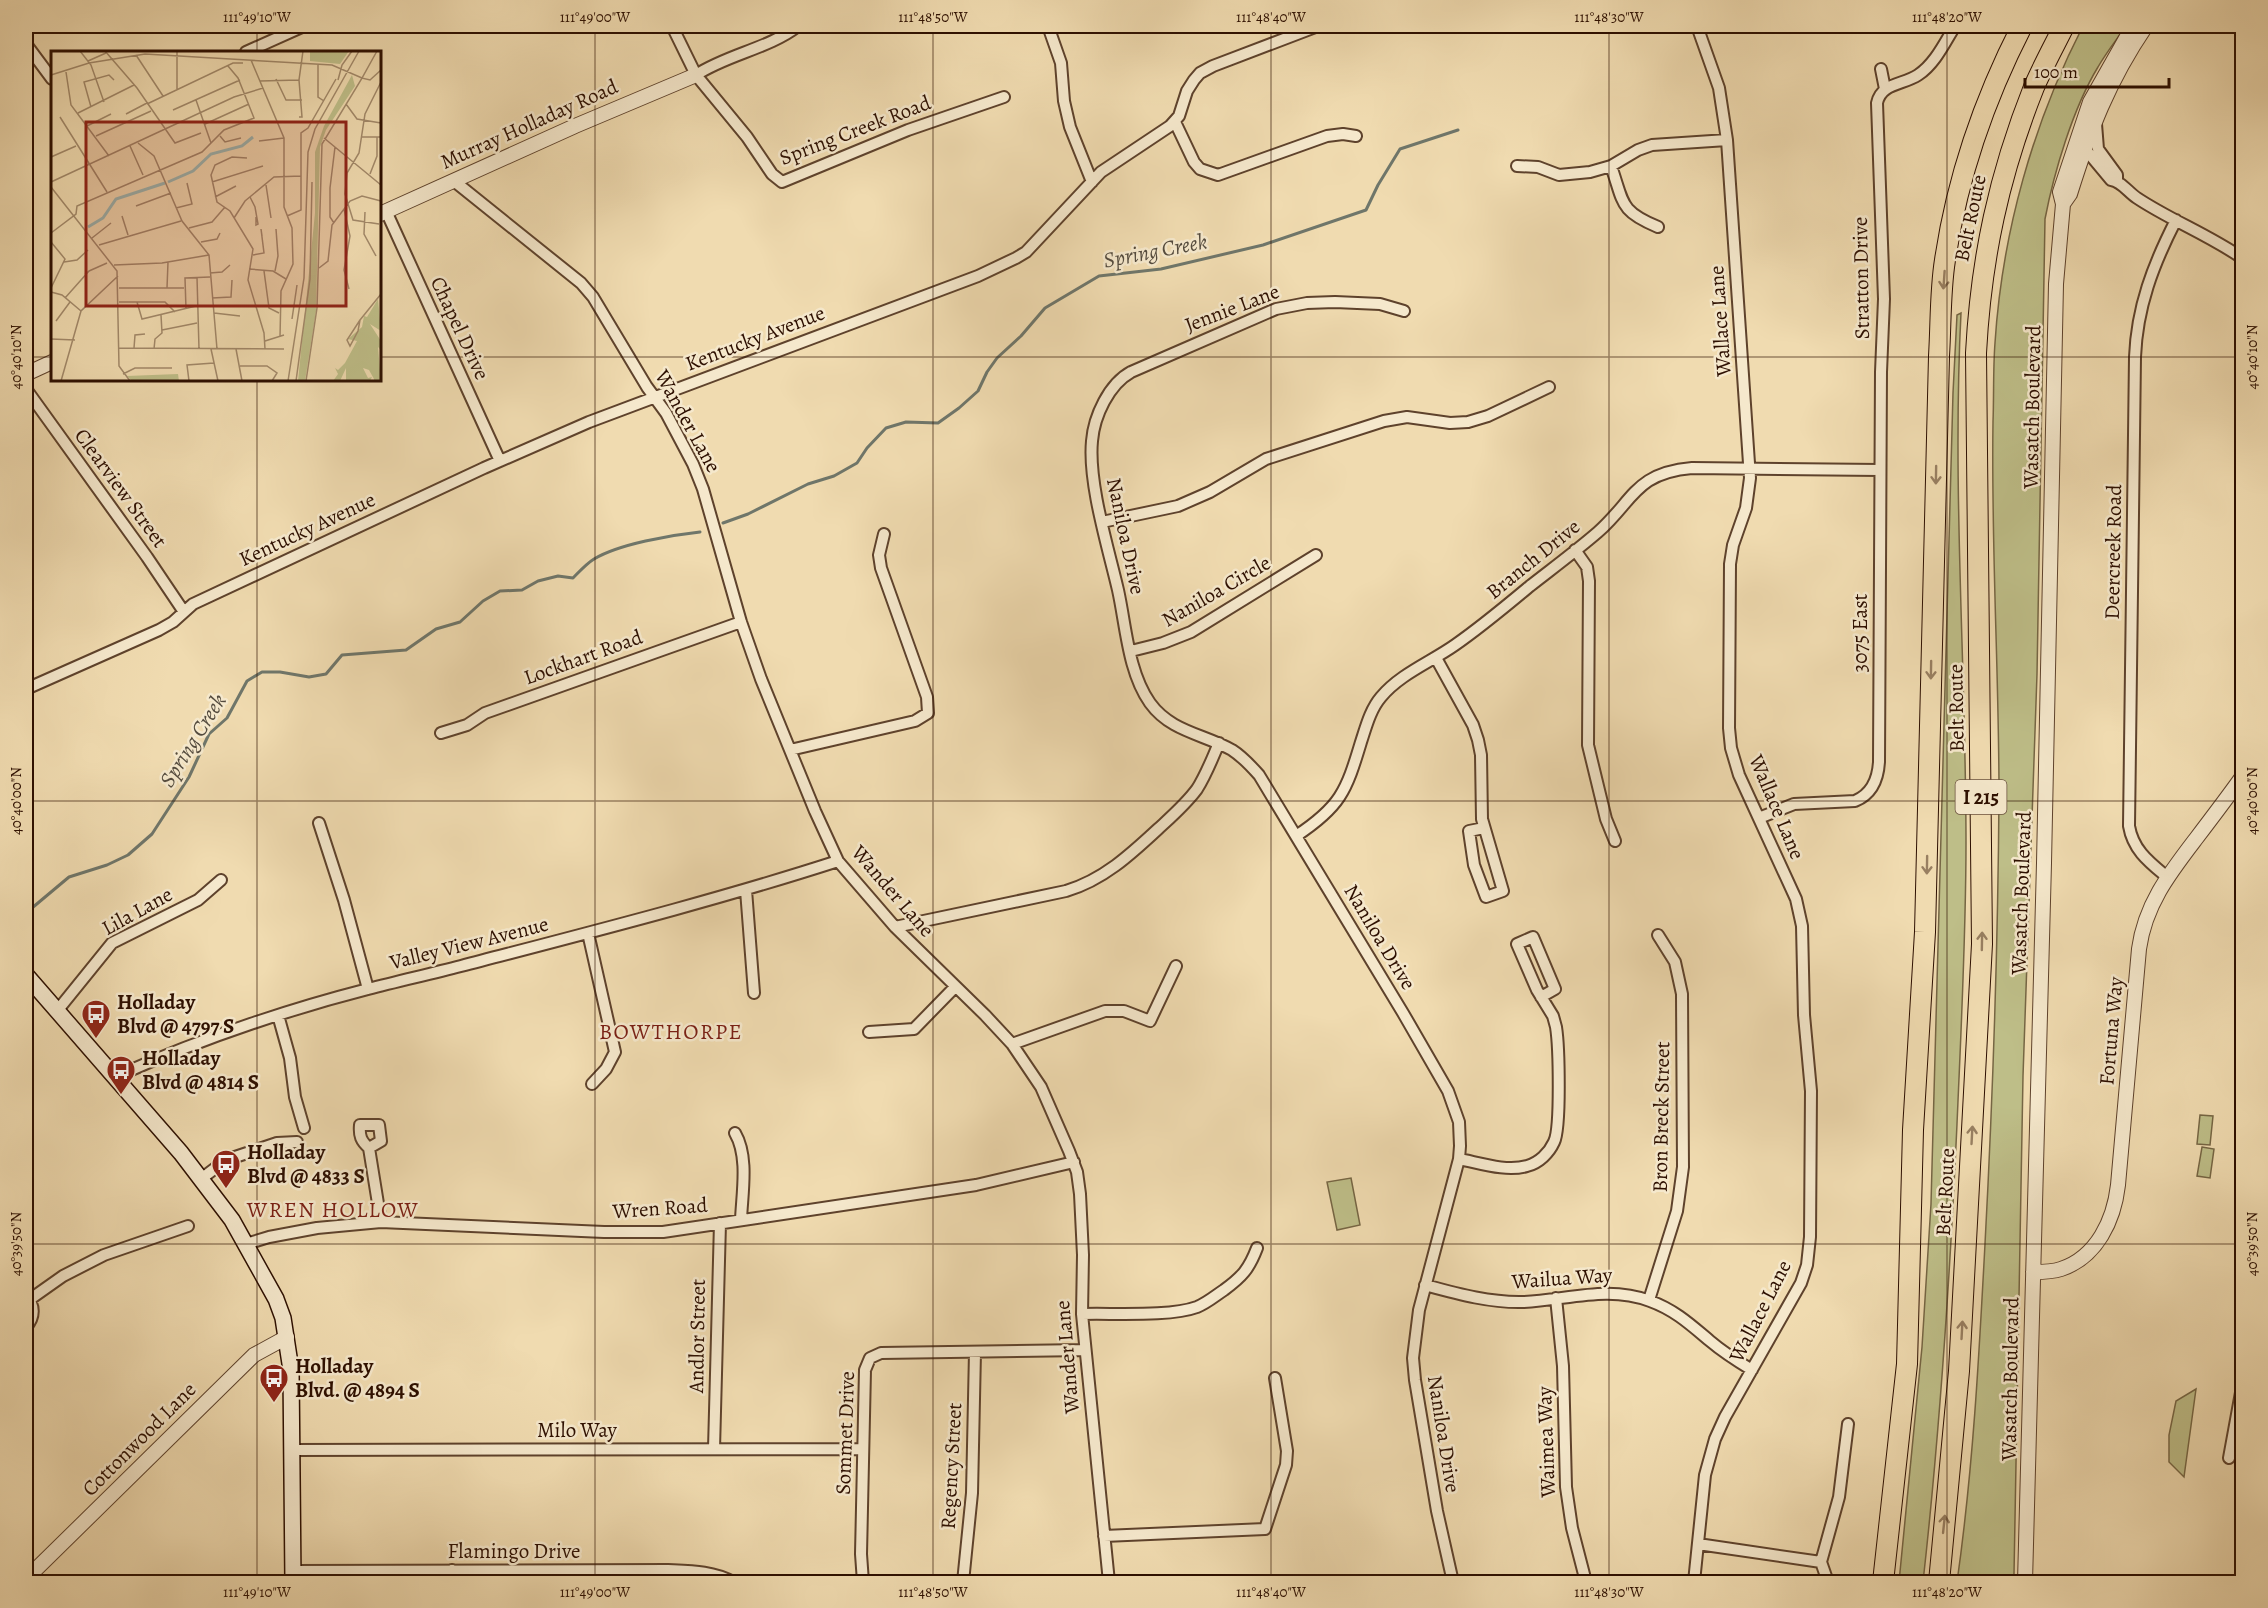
<svg xmlns="http://www.w3.org/2000/svg" width="2268" height="1608" font-family="Alegreya,serif">
<style>
.green{fill:#bebe88;stroke:#766644;stroke-width:1.5}
.lines{fill:none;stroke-linecap:round;stroke-linejoin:round}
.stream{stroke:#6f766a;stroke-width:3}
.minor-casing{stroke:#5e422c;stroke-width:14}
.tertiary-casing{stroke:#5e422c;stroke-width:16}
.secondary-casing{stroke:#2d0f00;stroke-width:18}
.motorway-casing{stroke:#2d0f00;stroke-width:22}
.minor{stroke:#f5e8cc;stroke-width:10}
.tertiary{stroke:#f5e8cc;stroke-width:14}
.secondary{stroke:#f5e8cc;stroke-width:15}
.motorway{stroke:#f0dbb0;stroke-width:20}
.oneway{stroke:#987f61}
.ticks{fill:none;stroke:#2d0f00;stroke-width:1.5;stroke-opacity:0.45}
.labels{text-anchor:middle;stroke-width:5;stroke-linejoin:round;paint-order:stroke}
.shield{fill:#f5e8cc;stroke:#69503d;stroke-width:1.5}
.shield-label{font-size:20px;font-weight:bold;fill:#2d0f00}
.street-label{font-size:21px;fill:#2d0f00;stroke:#f5e8cc}
.poi-label{font-size:21px;font-weight:bold;fill:#2d0f00;stroke:#f5e8cc;text-anchor:start}
.water-label{font-size:22px;font-style:italic;fill:#544b3e;stroke:#f5e8cc}
.neighbourhood-label{font-size:22px;letter-spacing:1.5px;fill:#7a1f14;stroke:#f5e8cc}
.inset-river{fill:none;stroke:#9bbab1;stroke-width:3}
.inset-road{fill:none;stroke:#a2896a;stroke-width:1.5}
.view{fill:#8f2418;fill-opacity:0.15;stroke:#8f2418;stroke-width:3}
.inset-edge{fill:none;stroke:#2d0f00;stroke-width:3}
.neatline{fill:none;stroke:#2d0f00;stroke-width:2}
.ticks-label{font-size:15px;text-anchor:middle;fill:#2d0f00}
</style>
<rect width="100%" height="100%" fill="#f0dbb0"/>
<filter id="stains"><feTurbulence type="fractalNoise" baseFrequency=".00333" numOctaves="4"/><feColorMatrix values="0 0 0 0 .2 0 0 0 0 .09 0 0 0 0 .02 0 0 0 .5 -.17"/></filter>
<radialGradient id="worn" r=".72"><stop offset=".6" stop-color="#630" stop-opacity="0"/><stop offset="1" stop-color="#630" stop-opacity=".3"/></radialGradient>
<path class="green" d="M2083,26H2126C2117,39 2106,53 2098,67C2073,108 2054,172 2045,219L2037,674L2023,1076L2014,1574L2007,1582H1957C1973,1470 1979,1357 1985,1244C1993,1094 1998,944 1999,794C1999,670 1991,546 1993,422C1994,396 1993,369 1995,343C2002,233 2033,123 2083,26Z
M1961,313C1952,489 1966,666 1966,843C1966,937 1961,1030 1957,1124C1950,1277 1940,1430 1923,1582H1899L1922,1347L1931,1204L1953,393L1957,315Z
M2200,1115L2213,1116L2210,1145L2197,1144Z
M2202,1147L2214,1149L2210,1178L2197,1176Z
M1351,1178L1360,1225L1337,1230L1327,1182Z
M2196,1389L2184,1477L2169,1462V1435L2176,1401Z"/>
<g class="lines">
<path class="stream" d="M723,523L748,514L808,484L834,476L857,463L867,448L886,428L906,422L938,423L959,408L978,391L987,372L997,358L1021,336L1045,308L1099,276L1161,269L1263,245L1366,210L1378,185L1400,149L1458,130
M26,913L69,877L107,865L128,855L152,834L189,777L209,734L227,718L247,681L262,672H280L309,677L326,674L342,655L406,650L436,629L460,622L483,601L500,591L522,590L538,581L558,576L573,578C579,572 586,564 594,559C619,544 671,535 700,532"/>
<g class="minor-casing">
<path id="minor" d="M672,26L696,75L747,137L772,174L782,182L908,130L1004,97
M1048,26L1061,63L1064,101L1070,127L1092,182
M2238,26L2242,28
M26,27L29,26
M26,44L52,79
M246,52L304,26
M1881,69L1885,89
M696,75C728,54 768,49 798,26
M1175,122L1194,162L1200,169L1218,175L1327,136L1343,134L1356,136
M2096,124L2098,149L2117,175V181
M2081,144L2111,180C2121,181 2128,192 2137,198C2170,220 2209,235 2242,258
M1517,166L1538,167L1559,175L1590,172L1611,166L1638,150L1652,145L1727,140
M1611,166C1624,203 1619,211 1658,227
M454,181L581,283L593,297L647,387L666,413L693,464L703,489L741,622L761,679L815,811L838,861L895,927L985,1015L1012,1044L1041,1087L1069,1151L1077,1172L1080,1194L1083,1255L1082,1314L1109,1582
M386,211L500,461
M1404,311L1380,304L1335,302L1307,303L1276,309L1131,372C1109,384 1094,416 1092,441C1088,483 1108,547 1118,590C1126,626 1128,672 1150,703C1171,732 1204,734 1232,750C1243,757 1251,766 1259,775L1403,1013L1448,1091L1459,1122L1460,1146L1459,1159L1419,1310L1413,1358L1415,1380L1437,1511L1453,1582
M26,389L147,557L184,612
M1102,522L1178,506L1210,492L1266,459L1384,421L1407,417L1450,423L1468,422L1488,416L1549,387
M1575,550L1587,567L1589,581L1588,745L1606,819L1615,841
M1131,651L1163,643L1191,632L1316,555
M1436,658L1473,725L1478,740L1481,755L1482,819L1503,891L1486,897L1474,865L1469,831L1484,828
M26,689L159,630L173,622L193,604L484,468L589,422L978,276L1016,258L1026,252L1101,172L1170,126L1179,116L1187,91L1194,80L1200,73L1213,66L1318,26
M441,733L467,725L485,713L741,622
M790,750L915,721L928,713L927,697L881,568L879,555L884,534
M1759,818L1794,804L1855,801C1872,794 1878,779 1879,762L1881,372L1884,299L1877,103C1881,83 1903,85 1918,75C1935,64 1945,42 1955,26
M319,823L344,900L368,989
M1296,836C1340,807 1346,792 1361,742C1366,727 1370,710 1381,697C1400,674 1431,662 1455,645C1481,627 1506,606 1530,586C1553,568 1576,551 1598,532C1634,500 1635,473 1692,468L1880,470
M2167,877C2149,862 2133,850 2129,826L2135,357C2137,307 2153,265 2176,220
M746,890L754,993
M895,927L1066,891C1103,880 1130,855 1158,829C1171,817 1186,804 1197,789C1206,775 1212,759 1219,743
M588,933L615,1052L606,1069L592,1084
M57,1011L112,943L198,900L221,880
M278,1015L290,1058L295,1097L304,1128
M869,1032L914,1029L955,987
M1012,1044L1105,1011H1124L1150,1021L1176,966
M115,1077C196,1041 282,1011 368,989C399,981 430,974 461,966C587,933 714,901 838,861
M735,1133C749,1157 742,1193 741,1220
M369,1148L381,1141L379,1125H360C359,1136 361,1141 369,1148L381,1222
M1459,1159C1480,1163 1506,1172 1527,1166C1539,1163 1549,1153 1554,1142C1561,1128 1559,1046 1556,1027L1553,1016L1537,990L1517,944L1533,937L1555,989L1541,997
M201,1179L226,1160L277,1143L297,1142
M246,1244L269,1237L317,1228L381,1222L604,1232H663L976,1185L1074,1162
M1425,1285C1458,1294 1490,1303 1524,1302C1567,1300 1608,1285 1650,1301C1675,1310 1691,1325 1710,1341C1723,1352 1737,1361 1752,1370
M26,1296C35,1305 35,1317 26,1327
M1556,1298L1563,1366L1566,1487L1572,1528L1586,1582
M29,1300L63,1276L104,1255L188,1226
M1649,1300L1677,1211L1683,1167L1682,994L1675,962L1658,935
M1082,1314C1113,1313 1170,1317 1197,1307C1207,1303 1215,1296 1224,1290C1242,1277 1249,1269 1257,1248
M714,1449L720,1223
M292,1450L863,1449
M2229,1458L2242,1387
M1104,1536L1265,1529L1286,1465L1287,1451L1275,1378
M1698,1544L1821,1562
M1821,1562L1839,1497L1848,1424
M1821,1562L1828,1582
M452,1570V1582
M293,1571L668,1570C691,1571 713,1571 733,1582
M863,1582L861,1554L865,1370L870,1358L881,1353L1085,1350
M963,1582L972,1493L975,1352
M1694,1582L1705,1475L1715,1439L1725,1417L1801,1283L1807,1265L1810,1237L1811,1091L1804,1015L1802,926L1796,899L1739,775L1731,748L1729,728L1730,564L1733,545L1746,508L1750,478L1727,140L1719,88L1697,26"/>
</g>
<g class="tertiary-casing">
<path id="tertiary" d="M2063,204L2070,194C2090,130 2108,82 2146,26
M380,214L575,126L696,75
M26,374L52,362
M2033,1272C2043,1272 2052,1272 2061,1269C2097,1257 2114,1220 2118,1185L2139,949C2145,905 2169,874 2195,840C2211,819 2227,798 2242,777
M26,1579L254,1355L287,1337
M2025,1582L2044,863L2056,284L2063,204L2060,192L2090,102L2133,26"/>
</g>
<g class="secondary-casing">
<path id="secondary" d="M26,975L181,1153L232,1220L276,1299L283,1318L291,1370L293,1582"/>
</g>
<g class="motorway-casing">
<path id="motorway" d="M1883,1582L1907,1364L1913,1130L1925,932L1939,356C1941,324 1940,291 1945,260C1957,179 1985,98 2022,26
M1939,1582L1959,1371L1982,944L1976,353C1981,258 1999,175 2034,87C2043,66 2054,46 2064,26"/>
</g>
<use href="#minor" class="minor"/>
<use href="#tertiary" class="tertiary"/>
<use href="#secondary" class="secondary"/>
<use href="#motorway" class="motorway"/>
</g>
<defs><path id="oneway-shaft" d="M-6 0H5M1.5-3L5.5 0L1.5 3" fill="none" stroke-width="1.6" stroke-linecap="round" stroke-linejoin="round" transform="scale(1.5)"/></defs>
<g class="oneway">
<use href="#oneway-shaft" transform="translate(1944 280) rotate(94)"/>
<use href="#oneway-shaft" transform="translate(1936 475) rotate(91)"/>
<use href="#oneway-shaft" transform="translate(1931 670) rotate(91)"/>
<use href="#oneway-shaft" transform="translate(1927 865) rotate(91)"/>
<use href="#oneway-shaft" transform="translate(1982 941) rotate(-89)"/>
<use href="#oneway-shaft" transform="translate(1972 1135) rotate(-87)"/>
<use href="#oneway-shaft" transform="translate(1962 1330) rotate(-87)"/>
<use href="#oneway-shaft" transform="translate(1944 1524) rotate(-84)"/>
</g>
<path class="ticks" d="M257,26V52M595,26V1582M933,26V1582M1271,26V1582M1609,26V1582M1947,26V1582M26,357H52M380,357H2242M257,380V1582M26,801H2242M26,1244H2242"/>
<defs>
<g id="bus-pin" transform="scale(1.5)"><path d="M0 17L-7.5 6A9.5 9.5 0 1 1 7.5 6Z" fill="#8f2418" stroke="#f5e8cc"/><path d="M-5-6H5V4H4V6H2V4H-2V6H-4V4H-5ZM-3.5-4V0h7V-4ZM-3.5 1.2v1.5H-2V1.2ZM2 1.2v1.5H3.5V1.2Z" fill="#fff"/></g>
</defs>
<g fill-rule="evenodd">
<use href="#bus-pin" x="96" y="1014"/>
<use href="#bus-pin" x="121" y="1070"/>
<use href="#bus-pin" x="226" y="1164"/>
<use href="#bus-pin" x="274" y="1378"/>
</g>
<g class="labels">
<rect class="shield" x="1955.5" y="780" width="51" height="34" rx="4.5"/>
<g class="shield-label">
<text x="1981" y="804">I 215</text>
</g>
<g class="street-label">
<text transform="translate(529 124) rotate(-24)" y="7">Murray Holladay Road</text>
<text transform="translate(855 130) rotate(-21)" y="7">Spring Creek Road</text>
<text transform="translate(1970 218) rotate(-78)" y="7">Belt Route</text>
<text transform="translate(1861 278) rotate(-91)" y="7">Stratton Drive</text>
<text transform="translate(1232 308) rotate(-21)" y="7">Jennie Lane</text>
<text transform="translate(1720 321) rotate(-94)" y="7">Wallace Lane</text>
<text transform="translate(460 328) rotate(65)" y="7">Chapel Drive</text>
<text transform="translate(755 338) rotate(-21)" y="7">Kentucky Avenue</text>
<text transform="translate(2032 407) rotate(-89)" y="7">Wasatch Boulevard</text>
<text transform="translate(688 421) rotate(61)" y="7">Wander Lane</text>
<text transform="translate(121 488) rotate(54)" y="7">Clearview Street</text>
<text transform="translate(307 529) rotate(-25)" y="7">Kentucky Avenue</text>
<text transform="translate(1126 536) rotate(78)" y="7">Naniloa Drive</text>
<text transform="translate(2113 552) rotate(-89)" y="7">Deercreek Road</text>
<text transform="translate(1533 559) rotate(-39)" y="7">Branch Drive</text>
<text transform="translate(1216 591) rotate(-30)" y="7">Naniloa Circle</text>
<text transform="translate(1860 633) rotate(-90)" y="7">3075 East</text>
<text transform="translate(583 657) rotate(-20)" y="7">Lockhart Road</text>
<text transform="translate(1956 708) rotate(-91)" y="7">Belt Route</text>
<text transform="translate(1777 807) rotate(67)" y="7">Wallace Lane</text>
<text transform="translate(893 891) rotate(49)" y="7">Wander Lane</text>
<text transform="translate(2021 893) rotate(-88)" y="7">Wasatch Boulevard</text>
<text transform="translate(137 911) rotate(-29)" y="7">Lila Lane</text>
<text transform="translate(1380 937) rotate(59)" y="7">Naniloa Drive</text>
<text transform="translate(469 943) rotate(-14)" y="7">Valley View Avenue</text>
<text transform="translate(2111 1031) rotate(-85)" y="7">Fortuna Way</text>
<text transform="translate(1661 1117) rotate(-89)" y="7">Bron Breck Street</text>
<text transform="translate(1945 1192) rotate(-87)" y="7">Belt Route</text>
<text transform="translate(660 1208) rotate(-4)" y="7">Wren Road</text>
<text transform="translate(1562 1278) rotate(-4)" y="7">Wailua Way</text>
<text transform="translate(1760 1311) rotate(-63)" y="7">Wallace Lane</text>
<text transform="translate(697 1336) rotate(-89)" y="7">Andlor Street</text>
<text transform="translate(1067 1357) rotate(-95)" y="7">Wander Lane</text>
<text transform="translate(2010 1379) rotate(-89)" y="7">Wasatch Boulevard</text>
<text x="577" y="1437">Milo Way</text>
<text transform="translate(845 1433) rotate(-88)" y="7">Sommet Drive</text>
<text transform="translate(1444 1434) rotate(81)" y="7">Naniloa Drive</text>
<text transform="translate(139 1439) rotate(-45)" y="7">Cottonwood Lane</text>
<text transform="translate(1546 1442) rotate(-92)" y="7">Waimea Way</text>
<text transform="translate(951 1466) rotate(-87)" y="7">Regency Street</text>
<text x="514" y="1558">Flamingo Drive</text>
</g>
<g class="poi-label">
<text x="117" y="1009">Holladay<tspan x="117" dy="24">Blvd @ 4797 S</tspan></text>
<text x="142" y="1065">Holladay<tspan x="142" dy="24">Blvd @ 4814 S</tspan></text>
<text x="247" y="1159">Holladay<tspan x="247" dy="24">Blvd @ 4833 S</tspan></text>
<text x="295" y="1373">Holladay<tspan x="295" dy="24">Blvd. @ 4894 S</tspan></text>
</g>
<g class="water-label">
<text transform="translate(1155 250) rotate(-11)" y="8">Spring Creek</text>
<text transform="translate(192 740) rotate(-58)" y="8">Spring Creek</text>
</g>
<g class="neighbourhood-label">
<text x="671" y="1039">BOWTHORPE</text>
<text x="333" y="1217">WREN HOLLOW</text>
</g>
</g>
<g transform="translate(51 51)">
<rect width="330" height="330" fill="#f0dbb0"/>
<path d="M259,0H298L289,13L259,10ZM301,24L304,35L275,79L269,96L265,260L254,330H247L264,162V101L273,75ZM327,248L330,280L319,273L330,290V299L327,296L330,330H323V328L318,319L312,317L317,327L321,326L319,330H295V317L289,330H282L287,323L284,317L287,319L294,312L306,290L297,288L311,276L313,265L316,266ZM127,323L128,330H81L76,325Z" fill="#bebe88"/>
<path class="inset-river" d="M117,131L142,120L160,103L191,95L202,86M37,176L52,167L65,148L114,132"/>
<path class="inset-road" d="M29,0L40,14L53,51M54,0L86,37L124,92L150,82M85,4L112,45M200,9L233,87V156L241,177L242,213L230,240L229,286M37,10L55,2M267,13V46L273,50M15,21L20,54L58,105M0,24L38,12L94,3L281,14L311,27L326,0M225,28L235,49H251M287,29L291,14L301,0M209,30L248,29M126,39V0M145,49L160,92M96,53L182,12H192M295,53L306,68L330,72M40,56L33,31L58,24L63,29M122,59L189,29M27,62L83,34M75,63L96,52M9,66L56,141M248,66H251L248,29L252,0M154,73L198,53M36,75L60,63M45,85L100,60M169,85L174,91L190,87M310,86H330M273,87L330,134M208,90L233,87M87,92L103,105L131,170L158,204L166,298M79,95L92,124M0,106L25,95M196,107L181,106L164,114L160,124L166,151L179,160L202,198L197,229L213,282L214,298M319,123L326,105V86M0,131L183,46L212,37M161,131L212,115M215,134L220,167M0,136L66,220L68,315L79,330M164,146L185,135M199,146L204,156L207,173L205,174V166M85,155L120,142M125,157L141,153L136,132M293,158L299,185L293,219L298,238M314,161L313,183L325,205M71,165L77,184M236,165L250,159V82L257,77L285,28M183,167L194,150L223,126L250,125M283,172L279,166V137L284,96M328,173L302,169L294,143L296,122L308,102L314,63L330,31M138,177L161,171L174,156M0,182L25,163L26,155L151,101L173,79L203,67L187,27L177,15M41,187L60,172M0,191L14,208L0,237M150,191L166,188L169,182M48,194L130,170M202,204L213,202L210,178L211,185M13,211L26,209L37,199M63,214L111,212L158,204M268,217L277,210L281,174L299,150L311,145L330,150M198,218L222,220L235,228M38,220L56,212M213,220L218,257L228,262M224,220L227,205L225,178M159,222L171,221L179,214M146,226L148,298M68,237H133M116,237L117,211M0,241L11,244L30,260M14,247L38,220L34,223M161,247L180,246L181,229M68,251H114L124,261M86,251L91,268L145,255M135,258L134,227L159,226M163,262L189,265M241,268L246,234M309,269L307,280L299,295L296,289ZM309,269L330,243M5,270L19,251M111,279L146,272M0,288L24,289M214,290L233,284M68,297L233,298M83,297L84,284L94,283M103,298L104,288L111,282L110,264M160,298L167,330M185,298L191,330M189,315H216L226,322L221,330M72,323L84,317H121M10,330L30,260L67,225M138,330L136,314L163,312M237,330L253,227L257,101L264,78L308,0M245,330L259,228L261,131M255,330L266,257L271,93L311,27L319,29L330,19"/>
<path class="view" d="M35,71H295V255H35Z"/>
<rect width="330" height="330" class="inset-edge"/>
</g>
<rect width="2268" height="1608" fill="none" stroke="#f0dbb0" stroke-width="66"/>
<path d="M2025 78v9h144v-9" fill="none" stroke="#2d0f00" stroke-width="3"/>
<text x="2034" y="78" font-size="18" fill="#2d0f00" stroke="#f5e8cc" stroke-width="4.5" paint-order="stroke">100 m</text>
<rect x="33" y="33" width="2202" height="1542" class="neatline"/>
<g class="ticks-label">
<text x="257" y="22">111°49'10"W</text>
<text x="595" y="22">111°49'00"W</text>
<text x="933" y="22">111°48'50"W</text>
<text x="1271" y="22">111°48'40"W</text>
<text x="1609" y="22">111°48'30"W</text>
<text x="1947" y="22">111°48'20"W</text>
<text transform="translate(16 357) rotate(-90)" y="5">40°40'10"N</text>
<text transform="translate(2252 357) rotate(-90)" y="5">40°40'10"N</text>
<text transform="translate(16 801) rotate(-90)" y="5">40°40'00"N</text>
<text transform="translate(2252 801) rotate(-90)" y="5">40°40'00"N</text>
<text transform="translate(16 1244) rotate(-90)" y="5">40°39'50"N</text>
<text transform="translate(2252 1244) rotate(-90)" y="5">40°39'50"N</text>
<text x="257" y="1597">111°49'10"W</text>
<text x="595" y="1597">111°49'00"W</text>
<text x="933" y="1597">111°48'50"W</text>
<text x="1271" y="1597">111°48'40"W</text>
<text x="1609" y="1597">111°48'30"W</text>
<text x="1947" y="1597">111°48'20"W</text>
</g>
<rect width="100%" height="100%" filter="url(#stains)"/>
<rect width="100%" height="100%" fill="url(#worn)"/>
</svg>
